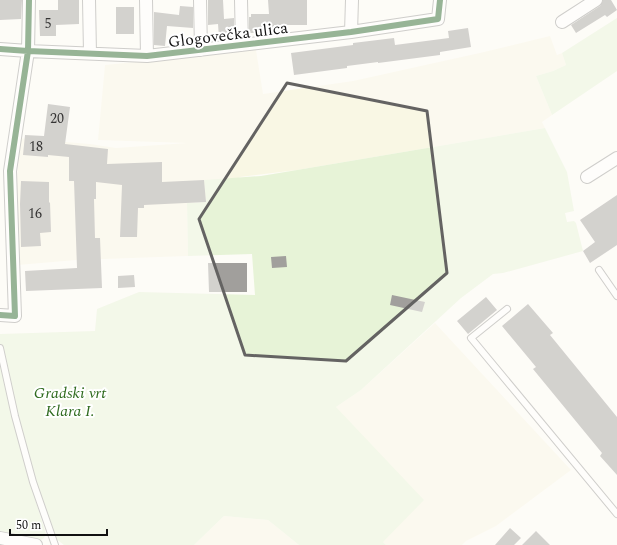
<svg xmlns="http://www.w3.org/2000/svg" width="617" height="545" font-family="Spectral,serif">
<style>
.farmland{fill:#f9f7e4}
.green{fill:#e7f3d7}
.building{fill:#a19f9c}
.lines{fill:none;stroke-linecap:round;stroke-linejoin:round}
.lane-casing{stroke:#979795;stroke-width:8}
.street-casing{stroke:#979795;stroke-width:14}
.lane{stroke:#fffffe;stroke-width:6}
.street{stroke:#fffffe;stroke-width:12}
.cycleway-casing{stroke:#fff;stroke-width:8}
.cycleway{stroke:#1b5e20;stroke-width:6}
.marked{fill:none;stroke:#646362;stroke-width:3;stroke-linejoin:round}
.labels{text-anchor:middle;stroke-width:4;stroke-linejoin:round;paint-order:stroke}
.number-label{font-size:14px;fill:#353434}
.street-label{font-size:16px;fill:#111;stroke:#fff}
.park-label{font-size:16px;font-style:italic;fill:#2f6b1f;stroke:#fff}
</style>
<rect width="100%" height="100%" fill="#fdfcf7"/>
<path class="farmland" d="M550,36L557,55L562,53L566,65L553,71L536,76L552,115L542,122L545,128L297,170L240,177L206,202L187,203L188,256L76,260L18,265L15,209L18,206V195L14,193V182L17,178L18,165L15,163L17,138L90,144L116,148L187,143L98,140L105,65L256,50L263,94L353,81L484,52Z
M435,323L571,470L496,526L466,541L462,545H386L383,542L336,407L361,390Z
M224,516L268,520L299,545H194Z"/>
<path class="green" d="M617,18V71L552,115L536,76L553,71L566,65L562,53Z
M545,128L567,172L574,211L565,213L567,222L574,221L576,223L583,251L503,273L493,274L461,298L361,390L336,407L424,500L383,542L386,545H299L268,520L224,516L194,545H64L55,538L41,497L35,499L46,534L44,538L41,540L0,531V334L95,331L97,309L139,292L255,295L252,254L188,256L187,203L206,202L204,180L261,176L297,170Z"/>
<path class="building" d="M0,0H22L21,19L0,20Z
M58,0H79V24L56,25V36H40L39,10H58Z
M208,0H223L224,19L234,18V37L219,38L218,24L208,25Z
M268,0H307V25H274V33H249V17H251V14H269Z
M603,0H611L617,10L607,17L605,15L576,33L571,25L600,6Z
M180,6L193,7V28L167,26L165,46L154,45V12L179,15Z
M116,7H134V34H116Z
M468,28L471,47L440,52V55L378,63V62L347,66V68L294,75L291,53L353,45V43L394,38L395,45L449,38L448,31Z
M48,104L70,107L65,144L108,149L107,164L162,162V182L204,180L206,202L144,205V208H138L137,237H120L122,185L96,182V199H94L95,238H100L102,288L26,291L25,271L77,268L74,181H69V157L48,155V157L23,155L25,135L44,136Z
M21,181L49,182V203L50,202L51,232L40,233L41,246L21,247L20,204Z
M617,195V245L590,263L583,251L595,242L580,220Z
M286,256L287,267L272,268L271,257Z
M208,263H247V292H209Z
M134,275L135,287L118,288V276Z
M392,295L425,302L422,312L390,305Z
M486,297L497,310L468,334L457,321Z
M528,304L553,333L550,335L617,417V475L600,456L602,453L533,369L536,367L502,326Z
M510,528L521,538L514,545H495Z
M536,531L550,545H522Z"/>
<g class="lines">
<g class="lane-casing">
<path id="lane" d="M599,270L617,296
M507,309L471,338L617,514
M0,348L15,416L33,482L55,545"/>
</g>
<g class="street-casing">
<path id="street" d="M89,0L90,53
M146,0L147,56
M200,0L201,50
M241,0L242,45
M562,22L596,0
M351,32L352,0
M0,49L28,51L147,56L351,32L438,19L440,0
M587,177L617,158
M0,315L15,316L10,171L28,51L29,0
M0,538L36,545"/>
</g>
<use href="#lane" class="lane"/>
<use href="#street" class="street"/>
<g class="cycleway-casing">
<path id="cycleway" d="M0,49L28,51L147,56L351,32L438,19L440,0
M0,315L15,316L10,171L28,51L29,0"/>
</g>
<use href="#cycleway" class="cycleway"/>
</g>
<path d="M0 0H617V545H0ZM287,83L427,111L447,273L346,361L245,355L199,219Z" fill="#fdfcf7" fill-opacity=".55" fill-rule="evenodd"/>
<path class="marked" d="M287,83L427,111L447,273L346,361L245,355L199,219Z"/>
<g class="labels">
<g class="number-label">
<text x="48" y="28">5</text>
<text x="57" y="123">20</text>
<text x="36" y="151">18</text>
<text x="35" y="218">16</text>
</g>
<g class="street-label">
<text transform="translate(228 34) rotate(-7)" y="6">Glogovečka ulica</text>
</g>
<g class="park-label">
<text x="70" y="398">Gradski vrt<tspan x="70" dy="18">Klara I.</tspan></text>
</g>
</g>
<path d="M10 529v6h97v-6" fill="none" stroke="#111111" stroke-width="2"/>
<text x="16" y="529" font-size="12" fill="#111111" stroke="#ffffff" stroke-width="3" paint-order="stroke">50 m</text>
</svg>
